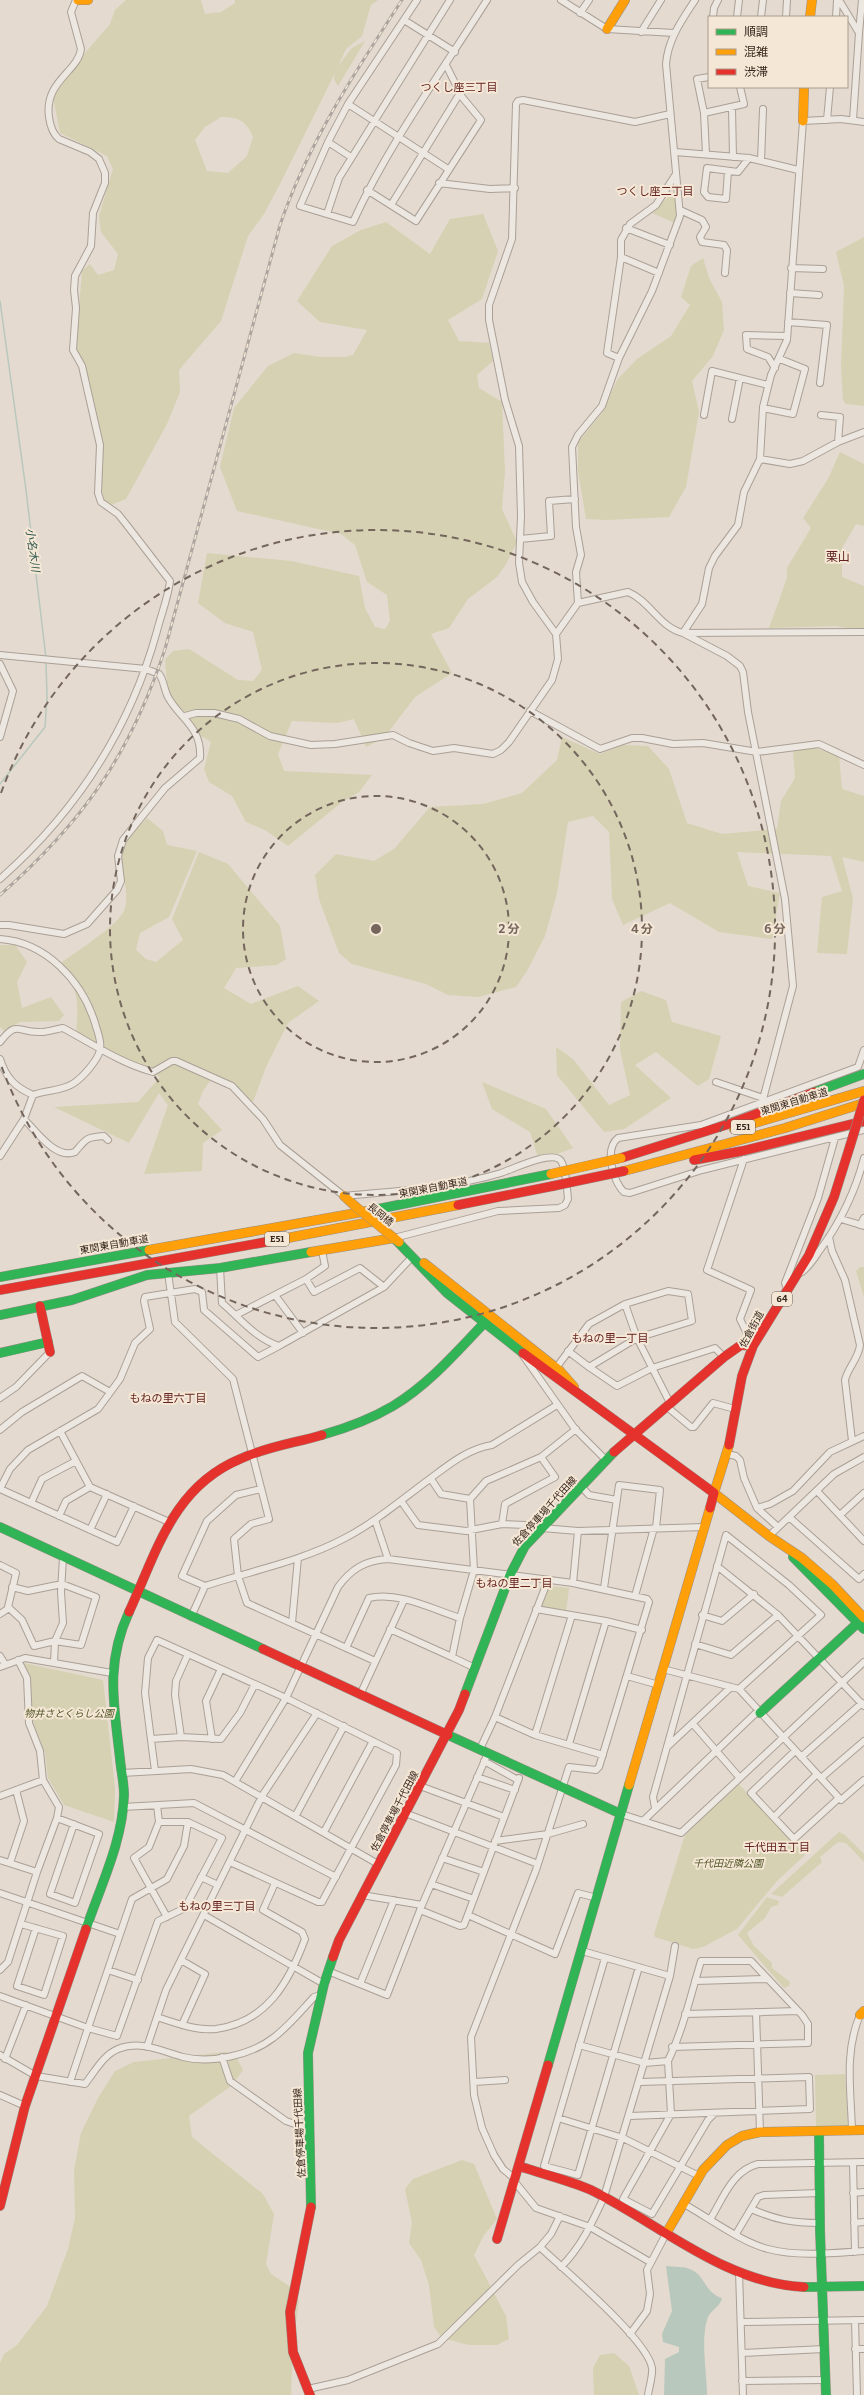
<svg xmlns="http://www.w3.org/2000/svg" width="864" height="2395" font-family="Bitter,'Noto Sans JP',serif">
<style>
.green{fill:#d6d1b2;fill-rule:evenodd}
.water{fill:#b9c8bd}
.lines{fill:none;stroke-linecap:round;stroke-linejoin:round}
.stream{stroke:#b9c8bd;stroke-width:1.5}
.street-casing{stroke:#aaa097;stroke-width:8}
.fast-casing{stroke:#998f88;stroke-width:10}
.slow-casing{stroke:#998f88;stroke-width:10}
.jam-casing{stroke:#998f88;stroke-width:10}
.street{stroke:#ece7e0;stroke-width:6}
.fast{stroke:#30b455;stroke-width:9}
.slow{stroke:#ff9f0a;stroke-width:9}
.jam{stroke:#e5322d;stroke-width:9}
.rail-casing{stroke:#ada6a0;stroke-width:3}
.rail{stroke:#f5e7d5;stroke-width:1.5;stroke-dasharray:4.5;stroke-linecap:butt}
.slow-bridge-casing{stroke:#998f88;stroke-width:10;stroke-linecap:butt}
.jam-bridge-casing{stroke:#998f88;stroke-width:10;stroke-linecap:butt}
.slow-bridge{stroke:#ff9f0a;stroke-width:9}
.jam-bridge{stroke:#e5322d;stroke-width:9}
.ring{fill:none;stroke:#75665d;stroke-width:2;stroke-dasharray:7 5}
.labels{text-anchor:middle;stroke-width:4;stroke-linejoin:round;paint-order:stroke}
.shield{fill:#f5e7d5;stroke:#716156;stroke-width:1}
.shield-label{font-size:9px;font-weight:bold;fill:#39281f}
.street-label{font-size:10px;fill:#39281f;stroke:#f5e7d5}
.park-label{font-size:10px;font-style:italic;fill:#505527;stroke:#f5e7d5}
.neighbourhood-label{font-size:11px;fill:#642320;stroke:#f5e7d5}
.water-label{font-size:11px;font-style:italic;fill:#2f584f;stroke:#f5e7d5}
.quarter-label{font-size:12px;fill:#642320;stroke:#f5e7d5}
.centre{fill:#75665d;stroke:#f5e7d5;stroke-width:2}
.ring-label{font-size:12px;text-anchor:middle;font-weight:bold;fill:#75665d;stroke:#f5e7d5;stroke-width:4;stroke-linejoin:round;paint-order:stroke}
</style>
<rect width="100%" height="100%" fill="#e4dacf"/>
<path class="green" d="M126,0H201L205,14L221,12L235,3V0H378L371,5L362,36L346,49L338,66L352,48L365,41L338,86L334,79L335,73L281,182L264,214L248,236L221,321L179,370L180,392L167,424L126,499L111,505L104,499L98,472L97,439L76,346L82,271L90,264L98,275L114,270L118,254L101,232L99,216L113,169L107,156L60,133L53,97L85,53L110,24L115,10ZM221,117C238,117 246,120 253,137L247,156L228,173L207,171L195,140L205,127Z
M675,190L677,215L675,223L652,213Z
M483,214L498,251L482,299L448,320L459,341L489,343L493,361L477,375L479,388L502,402L505,471L502,509L517,542L505,566L497,577L468,599L449,628L431,634L452,673L415,697L384,738L366,747L354,719L337,723L292,721L278,754L284,771L372,775L359,792L342,802L288,846L265,830L246,822L232,796L209,782L204,769L211,742L198,734L168,693L165,660L173,651L189,649L238,680L253,681L262,670L253,632L225,623L198,603L207,553L291,561L359,576L365,608L375,627L385,629L390,621L387,595L367,582L355,545L341,534L237,511L220,467L234,408L268,366L294,353L320,357H345L353,355L367,330L320,322L297,301L332,246L361,230L386,222L430,254L450,219Z
M864,237V406L846,404L843,400L841,367L844,286L836,252Z
M703,258L709,278L722,302L724,330L713,356L692,381L699,412L686,487L669,517L607,520L586,519L578,471V442L602,413L617,380L637,359L671,336L690,305L681,297L691,266Z
M840,452L864,464V526L856,524L842,548V577L864,586V631L836,626L769,628L787,578V568L811,528L803,518L828,479Z
M562,737L600,754L623,745L648,746L669,769L687,823L722,834L777,829L781,801L795,778L793,750L812,747L839,755L842,789L864,796V862L842,857L853,898L847,954L817,953L822,897L842,891L831,856L737,852L748,886L780,893L772,939L719,932L670,903L623,925L612,899L609,832L593,816L568,822L557,893L545,936L527,971L516,987L478,997L448,995L426,984L352,964L339,953L319,899L315,875L336,854L374,861L394,849L430,807L483,804L522,793L557,760Z
M147,818L163,831L167,845L197,851L169,917L140,933L136,950L146,959L156,962L183,940L172,919L199,852L228,864L280,926L286,959L277,965L236,968L224,988L251,1004L298,986L319,1001L288,1023L266,1067L253,1102L215,1074L203,1091L198,1104L222,1130L203,1143L202,1171L144,1174L168,1105L159,1093L129,1143L54,1107L138,1102L160,1077L76,1034C79,998 78,994 62,962C76,952 118,925 124,911C133,889 113,862 126,841C131,833 140,826 147,818Z
M0,945H15L27,962L17,982L22,1008L51,997L64,1015L59,1021L20,1022L4,1031L0,1027Z
M641,991L666,1000L672,1022L721,1036L709,1079L698,1086L656,1052L635,1065L671,1098L624,1129L604,1132L557,1075L556,1047L573,1059L609,1105L630,1095L620,1050L621,1002Z
M482,1082L546,1109L573,1148L539,1161L530,1132L492,1109Z
M860,1267H864V1297L856,1271Z
M549,1586L569,1588L566,1612L540,1608Z
M24,1663L103,1680L115,1788L114,1822L64,1805L48,1778L45,1753L33,1722L30,1676Z
M738,1783L805,1855L777,1881L737,1929L703,1947L693,1949L655,1937L654,1934L685,1835Z
M839,1832L845,1835L864,1854V1862L846,1843L838,1842L820,1857L822,1862L782,1897L771,1894Z
M767,1897L779,1901L778,1905L771,1907L765,1918L747,1933L754,1946L772,1963V1968L790,1982L789,1986L784,1988L738,1935Z
M226,2052L237,2058L243,2070L231,2086L189,2116L192,2137L263,2194L274,2214L266,2264L271,2274L292,2288L299,2300L293,2345L291,2395H0V2363L4,2354L17,2345L47,2306L68,2249L75,2218L74,2170L81,2133L98,2098L115,2071L134,2062Z
M845,2074L848,2127H816L815,2075Z
M462,2160L474,2164L497,2219L484,2235L474,2255L506,2316L509,2339L497,2345H469L442,2338L434,2327L429,2285L421,2260L409,2243L412,2223L405,2189L413,2179Z
M614,2353L629,2366L639,2395H594L593,2368L600,2355Z"/>
<path class="water" d="M666,2266C674,2267 685,2266 692,2270C705,2276 705,2293 722,2298C720,2307 712,2309 708,2317C700,2338 707,2372 707,2395H664L665,2359L679,2352V2347L663,2342L662,2334L672,2311Z"/>
<g class="lines">
<path class="stream" d="M0,301L26,490L46,658
M0,784L45,727L47,698L46,662"/>
<g class="street-casing">
<path id="street" d="M417,0L348,104L448,169
M561,0L607,29L674,33
M839,0L859,33L853,120
M580,13L589,0
M713,17L714,8L718,0
M737,17L739,0
M761,17L763,0
M786,17L787,0
M836,17L837,0
M404,20L455,52
M641,32L661,0
M859,33L862,0
M348,104L328,142L300,206L353,222C389,143 441,73 487,0
M732,108L733,157
M704,113L744,104L740,87
M827,120L830,87
M328,142L351,157
M675,152L749,158L798,170
M706,154L704,113L697,79L709,77
M761,161L763,109
M728,171L726,199L708,197L704,192L707,168L738,172L749,158
M439,183L490,189L515,188
M367,190L416,221L481,120L462,97L446,65
M391,205L460,93
M680,210L702,220L706,227L700,237L702,242L724,245L727,250L725,273
M327,214L339,178L450,0
M626,228L670,245
M621,257L659,273
M791,268L823,269
M790,293L819,295
M788,322L827,325L820,383
M619,358L607,353L621,257V240L630,224L656,205L676,174
M775,368L768,357L747,349L746,335L787,336
M763,408L793,414L805,369L780,359
M704,415L712,371L768,385
M821,415L840,417L838,442
M732,419L740,378
M760,459L790,464L803,461L838,442L864,432
M520,539L551,536L549,501L575,499
M578,603L628,592C650,601 660,628 683,633L864,632
M683,633L702,604L709,568L715,556L738,525L744,492L760,459L763,407L771,375L787,340L803,121L841,119L864,122
M683,633L727,656L740,666L743,672L748,712L785,899L793,986L762,1103
M556,634L578,603L576,572L581,555L576,527L572,447L578,435L602,406L619,358L652,291L680,216L666,64C668,39 682,20 695,0
M0,655L146,669L159,674C164,680 164,690 168,697C180,719 202,727 200,758L165,788L123,840L118,856L121,881L117,890L87,924L64,934L9,925H0
M0,664L13,691L0,737
M530,711L600,749L632,738H642L673,744L703,743L757,752L819,744L864,765
M185,716L196,713H214L239,719L270,736L311,745L335,744L393,735L409,743L433,751L454,748L493,754L501,750L509,742L552,680L558,659L556,634L533,602L522,582L519,563L521,516L519,446L505,400L489,320V305L512,239L516,104L518,101L523,100L635,122L670,114
M0,879C76,812 130,729 157,631C161,615 168,598 170,581L126,524L118,514L101,502L98,493L100,445L82,366L73,350L76,308L74,290L75,276L91,246L93,213L105,183V173L99,159L90,152L59,139C53,134 50,125 49,117C44,81 78,72 81,49L71,12L76,0
M0,939C46,942 82,981 95,1023C97,1031 102,1041 100,1050C98,1060 83,1077 74,1083C63,1091 46,1090 33,1095L24,1119L0,1156
M0,1042C17,1020 17,1032 38,1032C46,1033 55,1029 63,1028C93,1044 120,1063 153,1072L172,1061H176L232,1086L263,1119L280,1145L344,1196C396,1191 451,1188 501,1173C513,1169 548,1152 559,1159C566,1163 567,1191 568,1199L565,1205L559,1208L498,1211L394,1238
M864,1050L858,1067L701,1125L618,1138C604,1149 613,1182 624,1192L630,1193L702,1170L864,1130
M0,1059C6,1078 15,1087 33,1095
M716,1082L763,1098
M24,1119C36,1131 56,1160 75,1152C86,1139 86,1137 104,1136L108,1140
M744,1159L707,1270L751,1290L740,1319L753,1346
M841,1219L864,1226
M860,1225L864,1218
M829,1237L832,1251L845,1280L860,1345C859,1358 848,1367 845,1380L852,1441
M220,1268L222,1303C241,1319 255,1338 279,1346L384,1287L412,1257
M802,1272C810,1266 815,1257 820,1250C841,1221 855,1193 864,1158
M168,1273L175,1322L233,1379L269,1519L251,1524L234,1539L238,1576L247,1603L375,1661
M306,1279L314,1292L360,1268L384,1287
M788,1291L785,1283L818,1198L835,1138
M275,1295L303,1333
M625,1304L637,1338L670,1403
M236,1315L306,1279L325,1266L322,1251
M522,1354L575,1429L606,1460
M589,1367L617,1386L652,1368L715,1348L724,1357
M556,1368L589,1324L625,1304L668,1291L688,1294L692,1321L637,1338L589,1367L568,1351
M0,1398L16,1387L50,1352
M666,1406L691,1427H694L713,1403L735,1409
M0,1430L22,1412L82,1376L110,1392
M60,1431L90,1487L169,1522
M727,1454L736,1456L740,1460L744,1478L757,1508L778,1527
M76,1461L42,1479L31,1503L117,1542L134,1506
M431,1479L441,1494L470,1499
M581,1486L589,1495L617,1500
M817,1491L864,1541
M401,1501L418,1525L466,1531L502,1524L525,1525L538,1533
M31,1503L0,1489L10,1469L28,1450L98,1409L120,1379L135,1343L150,1329L144,1301L145,1297L195,1289L202,1292L204,1310L258,1357L279,1346
M757,1508L770,1504L793,1491L830,1452L864,1436
M840,1515L864,1493
M59,1516L66,1501L90,1487
M789,1517L859,1579L864,1574
M375,1520L388,1559
M502,1524L505,1504L555,1477L541,1457
M542,1528L578,1531L704,1527
M90,1530L107,1494
M769,1536L834,1474L864,1457
M0,1565L16,1573L8,1607L22,1620L34,1646L55,1641L81,1645L96,1597L62,1584L28,1591L12,1587
M717,1566L778,1615L864,1706
M573,1583L578,1531
M205,1586L182,1576L207,1521L236,1495L261,1489
M604,1588L619,1485L660,1490L656,1528
M635,1596L654,1528
M536,1609L606,1621L642,1630
M0,1614L9,1608
M702,1615L722,1621L754,1594
M191,1617L205,1586C251,1571 302,1561 345,1538C374,1523 400,1501 427,1481C447,1466 467,1449 492,1445L557,1405
M292,1623L298,1558
M390,1629L452,1657L460,1618L474,1570L470,1499L486,1481L541,1457L576,1429
M695,1644L731,1655L778,1615
M346,1648L369,1598C398,1591 432,1609 460,1618
M0,1656L5,1664
M452,1657L475,1668
M18,1660L27,1678L29,1723L40,1751L43,1780
M54,1663L55,1641L63,1623L61,1592L63,1557
M0,1667L25,1658L112,1673
M663,1669L739,1689L841,1800L864,1780
M627,1676L659,1685
M360,1695L404,1600
M495,1717L535,1735L603,1755
M693,1724L739,1777
M535,1735L572,1615
M181,1737L175,1695L176,1681L188,1654
M151,1739L181,1737L221,1739L240,1713L255,1684
M212,1739L206,1701L221,1669
M569,1744L606,1621
M667,1747L731,1687
M480,1749L495,1717L548,1580
M795,1751L751,1793L794,1839L839,1798
M801,1757L862,1703
M484,1761L518,1780
M155,1771L145,1693L148,1658L157,1640L286,1698L397,1753L396,1765L322,1902H318L230,1862
M122,1773L191,1769L223,1775L378,1864
M477,1777L515,1790
M821,1778L864,1741
M236,1780L286,1698L338,1587C351,1569 366,1560 388,1559L573,1583L647,1599L649,1602L599,1767L596,1770L569,1767L536,1870L471,2037L474,2095L482,2128L494,2155L503,2169L515,2179
M420,1786L504,1817
M0,1796L43,1780L59,1807L57,1818L37,1872L8,1962L0,1970
M157,1805L159,1822H188L222,1838L185,1908L158,1921L117,2036L88,2028L132,1899L167,1879L184,1846L188,1822
M123,1807L194,1803L336,1877
M655,1808L653,1797L726,1535L789,1585L821,1615L739,1689
M405,1813L538,1864
M621,1814L681,1833L864,1662
M296,1815L344,1726
M774,1817L817,1774
M57,1818L99,1834L75,1903L50,1894L74,1824
M643,1821L758,1711
M159,1822L149,1847L134,1858L167,1917
M324,1832L373,1741
M495,1841L548,1834L583,1824
M442,1858L484,1872
M0,1860L37,1872
M10,1863L24,1821L16,1790
M201,1877L218,1885
M431,1884L474,1899
M0,1893L120,1934
M362,1895L422,1905
M420,1910L460,1926L464,1925L519,1778
M204,1915L324,1984
M468,1915L555,1954L578,1893L597,1898
M21,1924L63,1936L44,1995L17,1986L36,1928
M582,1951L670,1976
M605,1958L544,2166L578,2175L639,1967
M181,1960L205,1974L182,2025
M108,1970L138,1980
M328,1971L387,1995L422,1905L488,1753
M695,1981L768,1979
M360,1984L394,1900
M0,1996L88,2028L70,2082
M756,2012L760,2132
M685,2014L798,2011
M157,2017C175,2023 197,2031 216,2029C267,2022 289,1982 305,1939L302,1932L263,1910L275,1883
M579,2045L645,2063L668,2061C683,2030 691,1994 701,1961H751L802,2015L808,2024V2043L672,2047
M147,2047L166,1990L262,1796L317,1713
M0,2055L36,2076L85,2084C94,2073 103,2055 118,2049C141,2040 161,2051 183,2057C211,2064 251,2055 273,2038C288,2027 301,2011 314,1997L321,1995
M222,2057L230,2081L286,2121L309,2129
M5,2059L26,2005
M668,2061L671,2114L623,2199L652,2214L708,2120L715,2113
M474,2082L505,2080
M0,2095L25,2106
M630,2116L810,2109L809,2077L640,2082
M558,2118L623,2138L699,2176
M852,2130C851,2092 844,2052 860,2015
M853,2163L855,2252
M514,2181L536,2208L590,2227L650,2262
M853,2193L864,2192
M684,2204C709,2218 741,2242 768,2249C798,2257 834,2253 864,2251
M751,2209C777,2220 792,2223 820,2223
M711,2218C723,2198 733,2170 758,2164L864,2162
M854,2223L864,2222
M736,2234L758,2197L764,2195L819,2193
M540,2247C563,2269 648,2340 652,2368C653,2376 649,2387 648,2395
M561,2267C581,2247 592,2223 604,2197L670,1976L675,1946
M739,2272L743,2395
M855,2320L857,2395
M741,2322L864,2320
M630,2334L647,2311L650,2294L647,2270L667,2232
M855,2349H864
M742,2353L824,2349
M742,2381L825,2380
M308,2389L348,2380L438,2344L518,2265L540,2247L551,2234L560,2216"/>
</g>
<g class="fast-casing">
<path id="fast" d="M815,1092L864,1074
M373,1210L551,1174
M394,1238L447,1293L523,1353
M0,1277L149,1250
M0,1315L72,1300L147,1275L220,1268L311,1252
M0,1353L48,1342
M322,1435C347,1428 371,1419 393,1406C431,1383 460,1348 490,1317
M0,1527L263,1649
M793,1557L864,1629
M465,1694L510,1575L525,1546L614,1452
M760,1713L863,1618
M448,1735L621,1814
M86,1929C100,1887 123,1841 124,1795C124,1783 121,1770 120,1759C114,1704 105,1664 129,1612
M548,2065L629,1785
M819,2131L820,2230L826,2395
M311,2207L308,2053L324,1984L333,1957
M804,2287L864,2286"/>
</g>
<g class="slow-casing">
<path id="slow" d="M78,0H88
M810,17L812,0
M607,29L625,0
M803,121L804,87
M734,1129L864,1091
M624,1171L785,1128L864,1103
M344,1196L355,1206
M277,1240L458,1205
M149,1250L373,1210
M311,1252L394,1238L399,1242
M424,1263L560,1371L574,1387
M729,1445L714,1493L769,1536L802,1558L832,1584L864,1618
M629,1785L710,1508
M860,2015L864,2011
M667,2232L703,2170L727,2145L742,2136L760,2132L864,2130"/>
</g>
<g class="jam-casing">
<path id="jam" d="M621,1158L732,1123L815,1092
M694,1160L742,1151L864,1121
M458,1205L553,1186
M0,1290L277,1240
M40,1306L50,1352
M523,1353L714,1493L710,1508
M729,1445L742,1376L753,1346L809,1255L834,1197L850,1146
M614,1452L724,1357L741,1345L753,1346
M129,1612C157,1551 173,1487 240,1459C266,1447 295,1443 322,1435
M263,1649L448,1735
M333,1957L339,1940L459,1710L465,1694
M519,2166C542,2174 568,2180 591,2190C660,2224 724,2283 804,2287
M0,2206L25,2106L86,1929
M497,2239L548,2065
M310,2395L293,2352L290,2312L311,2207"/>
</g>
<use href="#street" class="street"/>
<use href="#fast" class="fast"/>
<use href="#slow" class="slow"/>
<use href="#jam" class="jam"/>
<g class="rail-casing">
<path id="rail" d="M0,895C83,822 130,755 165,649L280,225C308,143 355,72 402,0"/>
</g>
<use href="#rail" class="rail"/>
<g class="slow-bridge-casing">
<path id="slow-bridge" d="M551,1174L621,1158
M355,1206L394,1238"/>
</g>
<g class="jam-bridge-casing">
<path id="jam-bridge" d="M850,1146L864,1100
M553,1186L624,1171"/>
</g>
<use href="#slow-bridge" class="slow-bridge"/>
<use href="#jam-bridge" class="jam-bridge"/>
</g>
<g class="ring">
<circle cx="376" cy="929" r="133"/>
<circle cx="376" cy="929" r="266"/>
<path d="M1 793A399 399 0 1 1 1 1065"/>
</g>
<g class="labels">
<g class="shield">
<rect x="731" y="1120" width="24" height="14" rx="3"/>
<rect x="265" y="1232" width="24" height="14" rx="3"/>
<rect x="772" y="1292" width="20" height="14" rx="3"/>
</g>
<g class="shield-label">
<text x="743" y="1130">E51</text>
<text x="277" y="1242">E51</text>
<text x="782" y="1302">64</text>
</g>
<g class="street-label">
<text transform="translate(794 1101) rotate(-17)" y="4">東関東自動車道</text>
<text transform="translate(433 1187) rotate(-11)" y="4">東関東自動車道</text>
<text transform="translate(381 1214) rotate(39)" y="4">長岡橋</text>
<text transform="translate(114 1244) rotate(-10)" y="4">東関東自動車道</text>
<text transform="translate(751 1329) rotate(-62)" y="4">佐倉街道</text>
<text transform="translate(544 1511) rotate(-48)" y="4">佐倉停車場千代田線</text>
<text transform="translate(394 1811) rotate(-62)" y="4">佐倉停車場千代田線</text>
<text transform="translate(299 2133) rotate(-93)" y="4">佐倉停車場千代田線</text>
</g>
<g class="park-label">
<text x="69" y="1717">物井さとくらし公園</text>
<text x="728" y="1867">千代田近隣公園</text>
</g>
<g class="neighbourhood-label">
<text x="459" y="91">つくし座三丁目</text>
<text x="655" y="195">つくし座二丁目</text>
<text x="610" y="1342">もねの里一丁目</text>
<text x="168" y="1402">もねの里六丁目</text>
<text x="514" y="1587">もねの里二丁目</text>
<text x="777" y="1851">千代田五丁目</text>
<text x="217" y="1910">もねの里三丁目</text>
</g>
<g class="water-label">
<text transform="translate(33 550) rotate(82)" y="4">小名木川</text>
</g>
<g class="quarter-label">
<text x="838" y="561">栗山</text>
</g>
</g>
<circle cx="376" cy="929" r="6" class="centre"/>
<g class="ring-label">
<text x="509" y="933">2 分</text>
<text x="642" y="933">4 分</text>
<text x="775" y="933">6 分</text>
</g>
<rect x="708" y="16" width="140" height="72" fill="#f5e7d5" stroke="#aa9b8c"/>
<rect x="716" y="29" width="20" height="6" fill="#30b455" stroke="#aa9b8c"/>
<text x="744" y="36" font-size="12" fill="#39281f">順調</text>
<rect x="716" y="49" width="20" height="6" fill="#ff9f0a" stroke="#aa9b8c"/>
<text x="744" y="56" font-size="12" fill="#39281f">混雑</text>
<rect x="716" y="69" width="20" height="6" fill="#e5322d" stroke="#aa9b8c"/>
<text x="744" y="76" font-size="12" fill="#39281f">渋滞</text>
</svg>
